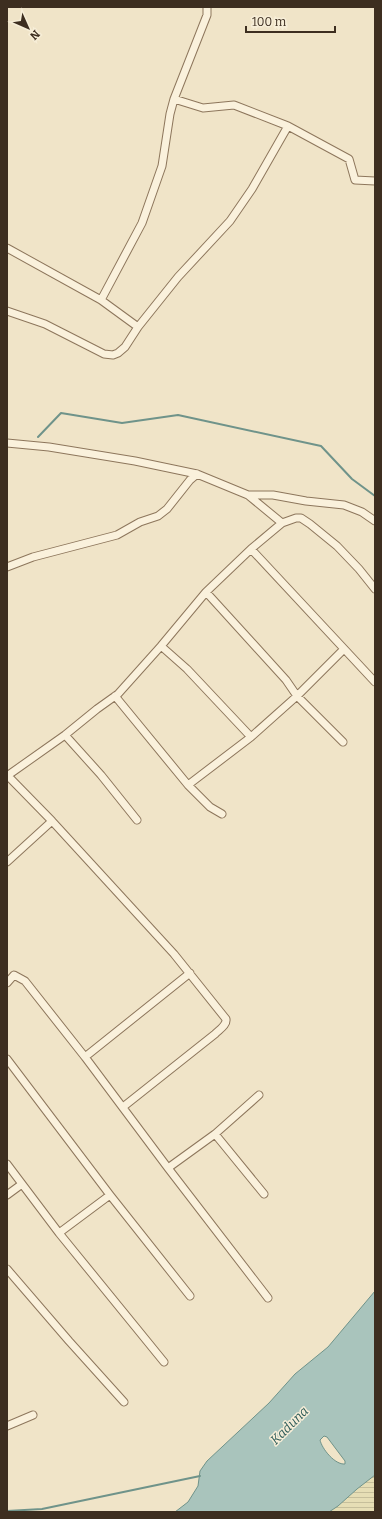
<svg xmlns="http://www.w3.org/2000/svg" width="382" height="1519" font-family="Bitter,serif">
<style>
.farmland{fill:url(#farmland-rules)}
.water{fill:#a9c4bc;stroke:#6f938a;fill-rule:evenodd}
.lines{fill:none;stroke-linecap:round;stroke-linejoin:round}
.stream{stroke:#6f938a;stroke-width:2}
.minor-casing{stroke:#8d765c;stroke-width:9}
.minor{stroke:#faf1dc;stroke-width:7}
.labels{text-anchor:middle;stroke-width:3;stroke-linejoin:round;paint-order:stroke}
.water-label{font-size:13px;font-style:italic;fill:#2f5d5a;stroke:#f7eed8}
</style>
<defs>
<pattern id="farmland-rules" width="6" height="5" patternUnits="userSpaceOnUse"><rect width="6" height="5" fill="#e6deb5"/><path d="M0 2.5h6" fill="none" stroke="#c6bf9b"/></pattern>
</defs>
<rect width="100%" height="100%" fill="#f0e4c8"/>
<path class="farmland" d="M375,1475V1512H329L338,1506L357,1489Z"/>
<path class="water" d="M375,1291V1475L357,1489L338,1506L329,1512H175L188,1502L198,1486L200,1471L207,1461L269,1403L295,1374L328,1347ZM324,1436L327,1437L345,1461V1464C335,1465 322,1449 320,1440Z"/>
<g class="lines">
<path class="stream" d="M38,437L61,413L122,423L178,415L321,446L352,479L375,496
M7,1511L42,1509L200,1476"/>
<g class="minor-casing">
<path id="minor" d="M174,99L203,108L234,105L288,126L349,159L355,180L375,181
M7,248L101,300L138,327
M101,300L142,223L162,166L170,114L174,99L207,15V7
M7,311L45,324L104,354L113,355L118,353L125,347L138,327L178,277L230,221L252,189L288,126
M7,443L49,447L135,461L197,474L248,495L282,523L296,518H301L310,524L337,546L359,569L375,589
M248,495H273L306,501L344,505L362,512L375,521
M251,549L375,682
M7,567L33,557L117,535L140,522L158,516L167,509L190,480L197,474
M206,592L286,680L297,696L343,742
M161,646L187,669L251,737
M115,696L188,785L210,807L222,814
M65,735L101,775L137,820
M7,775L52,821L174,954L226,1019C227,1025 220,1029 215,1034L123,1107
M7,776L65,735L97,709L118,694L161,646L206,592L251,549L282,523
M188,785L251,737L297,696L344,649
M7,862L52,821
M7,983L14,975L25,981L85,1057L168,1168L268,1298
M85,1057L190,973
M7,1059L110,1195L190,1296
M215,1134L264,1194
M7,1164L59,1233L164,1362
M168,1168L215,1134L259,1095
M7,1195L22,1184
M59,1233L110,1195
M7,1269L69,1341L124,1402
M7,1426L33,1415"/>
</g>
<use href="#minor" class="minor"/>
</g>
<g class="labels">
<g class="water-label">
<text transform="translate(289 1425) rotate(-45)" y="5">Kaduna</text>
</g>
</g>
<rect width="382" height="1519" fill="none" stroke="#3d2e20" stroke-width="16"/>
<g transform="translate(28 28) rotate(135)" stroke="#f7eed8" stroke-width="3" paint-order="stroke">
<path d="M0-3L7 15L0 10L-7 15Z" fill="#3d2e20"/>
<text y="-6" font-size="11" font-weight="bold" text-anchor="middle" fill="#3d2e20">N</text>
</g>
<path d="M246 26v6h89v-6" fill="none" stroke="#3d2e20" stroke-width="2"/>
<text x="252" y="26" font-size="12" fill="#3d2e20" stroke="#f7eed8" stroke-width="3" paint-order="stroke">100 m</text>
</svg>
